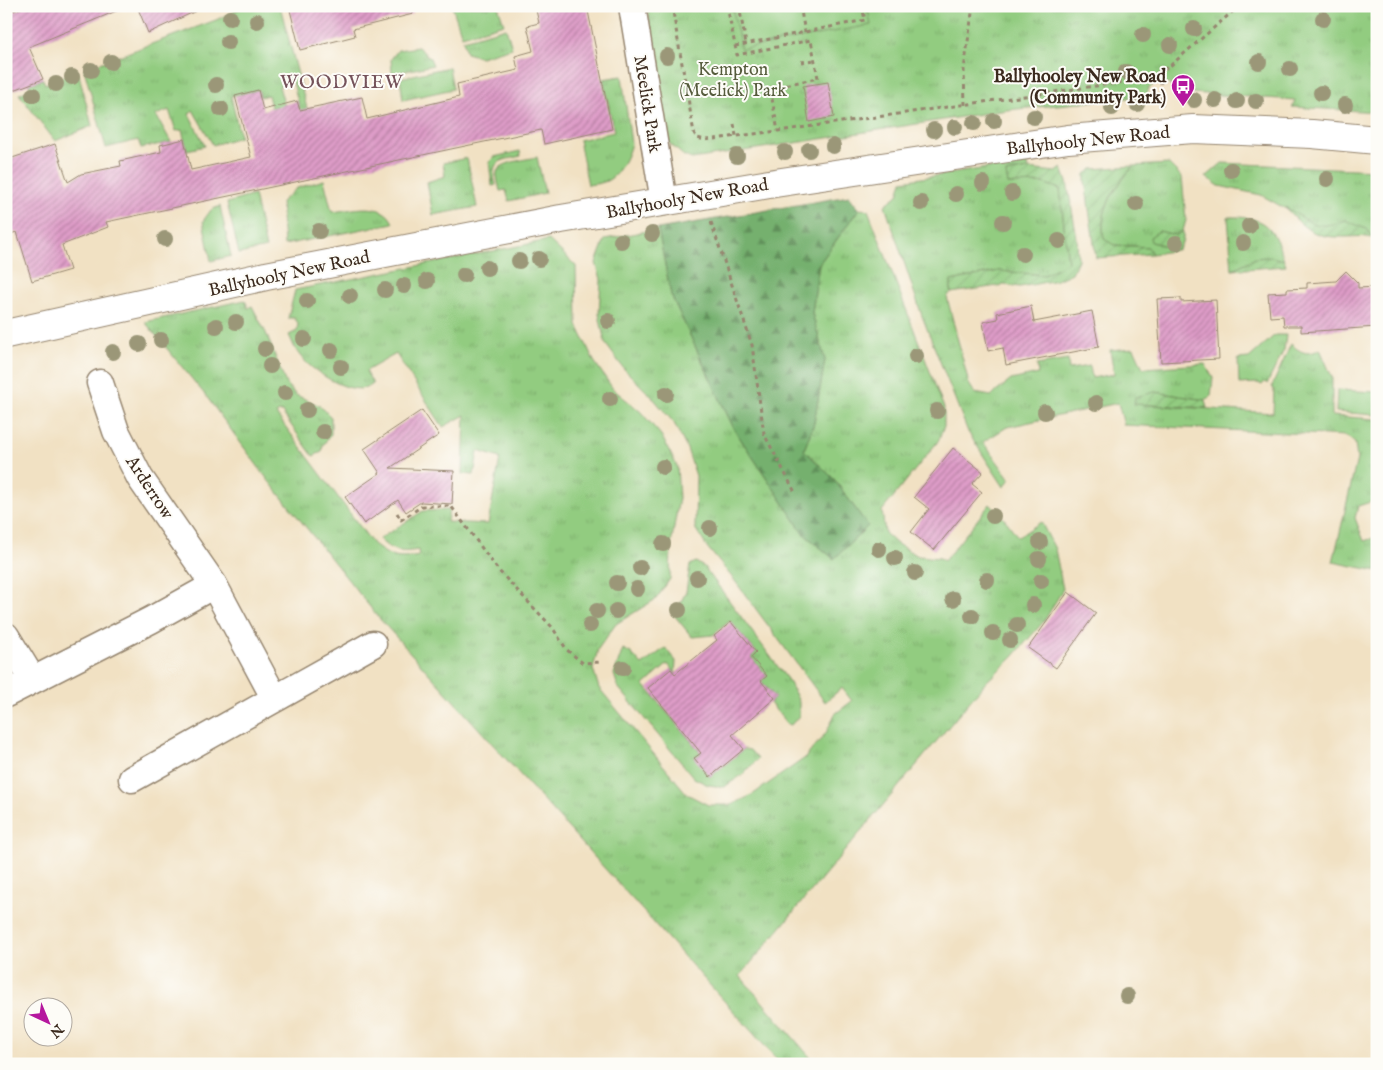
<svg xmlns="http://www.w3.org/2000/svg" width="1383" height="1070" font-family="'IM FELL English',serif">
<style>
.grass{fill:url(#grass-tufts);stroke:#667b4f}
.forest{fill:url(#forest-firs);stroke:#586d46}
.garden{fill:url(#garden-furrows);stroke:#667b4f}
.pitch{fill:#92cc80;stroke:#667b4f}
.building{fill:url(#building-hatch)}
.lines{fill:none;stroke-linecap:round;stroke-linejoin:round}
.minor-casing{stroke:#968670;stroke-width:29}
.secondary-casing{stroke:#968670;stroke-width:30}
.path{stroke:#968670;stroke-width:3;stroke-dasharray:4 4;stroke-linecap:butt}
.minor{stroke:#fff;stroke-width:26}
.secondary{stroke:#fff;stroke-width:28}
.tree{fill:#9b9778}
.labels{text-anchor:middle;stroke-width:4;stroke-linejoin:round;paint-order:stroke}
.park-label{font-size:18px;fill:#555b3b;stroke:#fdfcf7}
.poi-label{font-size:18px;font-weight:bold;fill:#3b2a1e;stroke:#fdfcf7;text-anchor:end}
.street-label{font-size:18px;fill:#3b2a1e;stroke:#fdfcf7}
.neighbourhood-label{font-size:19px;letter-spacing:1px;fill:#74525a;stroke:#fdfcf7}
</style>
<defs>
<pattern id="grass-tufts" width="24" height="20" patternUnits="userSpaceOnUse" patternTransform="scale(1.25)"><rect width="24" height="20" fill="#92cc80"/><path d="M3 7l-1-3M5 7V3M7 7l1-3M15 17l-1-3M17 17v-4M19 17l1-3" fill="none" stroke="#7faf6e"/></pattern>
<pattern id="forest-firs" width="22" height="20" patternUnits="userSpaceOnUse" patternTransform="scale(1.25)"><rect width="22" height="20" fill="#75b06e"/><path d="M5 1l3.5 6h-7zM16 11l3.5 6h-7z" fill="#618f5a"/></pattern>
<pattern id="garden-furrows" width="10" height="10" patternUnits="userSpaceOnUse" patternTransform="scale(1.25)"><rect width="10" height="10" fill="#92cc80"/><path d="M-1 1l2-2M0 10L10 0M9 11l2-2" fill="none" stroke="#7faf6e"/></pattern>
<pattern id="building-hatch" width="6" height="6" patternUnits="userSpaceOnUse" patternTransform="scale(1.25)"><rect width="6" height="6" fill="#de9cc8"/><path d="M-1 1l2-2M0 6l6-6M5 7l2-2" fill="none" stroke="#b57fa2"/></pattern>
</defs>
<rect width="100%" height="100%" fill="#fdfcf7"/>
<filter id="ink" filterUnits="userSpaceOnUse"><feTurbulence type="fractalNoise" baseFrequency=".02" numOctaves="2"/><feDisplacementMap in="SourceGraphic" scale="10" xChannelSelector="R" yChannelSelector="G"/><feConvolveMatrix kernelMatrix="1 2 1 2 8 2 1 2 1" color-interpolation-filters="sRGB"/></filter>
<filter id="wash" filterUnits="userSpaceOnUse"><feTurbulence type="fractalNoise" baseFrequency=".0096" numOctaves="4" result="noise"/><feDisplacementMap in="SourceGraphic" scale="20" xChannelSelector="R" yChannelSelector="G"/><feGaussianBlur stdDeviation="1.12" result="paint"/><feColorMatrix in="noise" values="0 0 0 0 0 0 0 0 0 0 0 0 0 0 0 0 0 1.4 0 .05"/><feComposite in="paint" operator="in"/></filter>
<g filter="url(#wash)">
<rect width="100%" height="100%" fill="#f1e1c3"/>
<path class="grass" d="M245,6H280L309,116L302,118L293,82L279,86L284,104L274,120L268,95L260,97L258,90L231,96L240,137L213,145L193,110L189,114L205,146L187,150L182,130L176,131L169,110L156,115L171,142L141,148L138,140L106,148L84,69L216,20Z
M452,6H498L504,24L462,36Z
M647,6H1377V112L1292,107L1295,100L1176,92L1169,84L1157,82L1148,89L1147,96L1007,110L692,159L684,156L669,143Z
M506,28L512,48L481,57L466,53L463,40Z
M418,47L430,58L433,65L392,74L391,59L398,50Z
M449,67L453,89L403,100L400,78Z
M78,71L92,126L55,141L19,94L31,89L29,84L43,79L45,84Z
M622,76L631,143C628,156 618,178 604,182C599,184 593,184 588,185L579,140L614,132L603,79Z
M537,157L545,193L509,201L506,190L500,191C499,186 496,177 497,172C499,162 529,159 537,157Z
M467,158L477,207L433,215L427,182L445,176L443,163Z
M1026,162L1028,169L1006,173L1008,184L1043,183L1060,189L1068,263L1044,275L999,271L951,281V293L947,297L969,384L975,393L991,396L1011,380L1038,374L1037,365L1068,360L1069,369L1090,366L1092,378L1114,374L1110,350L1134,348L1143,368L1205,364L1213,378L1211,396L1205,400L1155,392L1134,404L1273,413L1274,390L1272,386L1291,344C1301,353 1308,356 1320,349L1332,377V416L1377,419V500L1358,506L1355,518L1364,541L1377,537V571L1333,562L1357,459L1355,443L1346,436L1124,425L1118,403L1007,427L983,442L1010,479L1004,487L968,432L922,316L885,205L898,195L902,181Z
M1222,163L1377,170V241L1366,229L1316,226L1261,195L1219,186L1206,177Z
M1169,164L1182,177L1186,220L1183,231L1175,235L1159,231L1151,242L1163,245L1172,251L1152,254L1147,247L1114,245L1104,240C1098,208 1115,190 1133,166Z
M324,180L332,212C352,210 383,200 393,223L284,245L281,202L297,188Z
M254,195L266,248L239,254L227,203Z
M220,206L231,256L211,261L203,221L211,210Z
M859,209L868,210L944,408V426L939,440L882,511L885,533L897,544L918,556L940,558L944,561L990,504L1007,522L1018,537L1041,522L1055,549L1063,589L1045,620L1012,658L986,682L740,976L816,1064H781L378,617L268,480L206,396L145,322L245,300L248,308L252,306L266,333L286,384L296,395L320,406L331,417V434L323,445L322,452L313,456L281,411L276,414L373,544C391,558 396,560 419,556L418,550C400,553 392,552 379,539L423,511L449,510L447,522L488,524L500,458L478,451L474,475L463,474L465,415L443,427L396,354L366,371L373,384C355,401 308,369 298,353C294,348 292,341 289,335L297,331L298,323L294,318H288L295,290L549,240L576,266L577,325L594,361L613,389L640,411L661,435L677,466L679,498L671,545L670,579L656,599L616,624L598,649L593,669L599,688L687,794L708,805H731L752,795L805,758L826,733L835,714L852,701L842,688L825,702L735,581L707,547L695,528L696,476L687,449L674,423L653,398L624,369L605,343L599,314L601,279L596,263L605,239L658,229L671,295L734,429L804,534L834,559L868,526L834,479L804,450L814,423L825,360L812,313L819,264Z
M1228,217C1264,216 1273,226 1284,260C1260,255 1252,259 1232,270Z
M1275,335H1286L1284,350L1267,384L1265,382L1262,385L1258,383L1239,384L1238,359L1249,358Z
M696,562L705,568L790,683L799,702V716L791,725L787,724L770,703L775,698L761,681L767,676L751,657L756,652L730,621L713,635L692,637L674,615L686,592L690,565Z
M665,648L676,661L675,674L668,664L644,685L701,753L695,758L710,777L744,749L750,750L758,759L742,775L724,787L708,785L694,778L618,687L614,674L623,649L631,653L642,665Z"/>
<path class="forest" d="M849,196L859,209L819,264L812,313L825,360L814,423L804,450L834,479L868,526L834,559L804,534L734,429L671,295L658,229Z"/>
<path class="garden" d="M520,151L521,156C500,161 489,160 496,185L492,186L489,162L494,157Z
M1133,166C1115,189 1098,208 1104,239L1114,245L1148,247L1152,254L1096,258L1085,181V174L1092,169Z
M1062,168L1067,182L1077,238L1078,260L1072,273L1057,280L1020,287L1004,285L951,293V281L999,271L1044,275L1068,262L1060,189L1043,183L1008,184L1006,173L1028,169L1056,172Z
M1285,207C1311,221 1314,232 1345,220L1366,229L1375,239C1363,235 1356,237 1344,237C1314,238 1304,229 1285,207Z
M1159,231L1175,235L1183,231V241L1179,249L1172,251L1163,245L1151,242L1150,237Z
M1271,257L1284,260L1286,266L1232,270L1255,258Z
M1155,392L1205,400L1207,408L1134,404L1135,397Z"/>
<path class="pitch" d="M732,6H867L871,25L741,49Z
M1337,390L1377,392L1376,415L1336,412Z"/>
<g id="blocks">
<path class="building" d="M6,6H12L14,11L25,6L126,7L29,47L43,79L6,93Z
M137,6H207L148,33Z
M289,6H413V14L353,29L355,36L300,50Z
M535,6H587L612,129L544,144L541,130L106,222L108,227L62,245L70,270L32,281L17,232L6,235V160L55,144L68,182L81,174L121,166L120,161L161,152L160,145L184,139L191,170L251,157L235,96L258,90L263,110L297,101L300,110L362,97L367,119L459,97L457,84L518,70L515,56L533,51L527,26L539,23Z
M828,82L834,117L809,122L803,86Z
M1346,271L1358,283V288L1377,287V327L1301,332V326H1284L1283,316L1270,317L1268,293L1287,292V289L1307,288V283L1336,281Z
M1181,298V302L1216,300L1219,359L1161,362L1157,299Z
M1031,306L1034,322L1092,311L1099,347L1006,365L1003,348L988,351L983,322L998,319L997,313Z
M422,410L439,435L390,468L454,471L452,504L421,502L406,512L398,500L364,524L345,497L380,473L364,449Z
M953,448L983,472L972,484L982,492L934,550L911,532L929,509L914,497Z
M1068,592L1096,613L1056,668L1028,648Z
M731,622L756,652L751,657L767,676L761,681L775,698L732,735L744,749L710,777L694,758L701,753L648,688L671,669L675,674L717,640L714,636Z"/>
</g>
</g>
<g filter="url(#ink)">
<use href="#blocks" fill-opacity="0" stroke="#968670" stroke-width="1"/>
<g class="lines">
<g class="minor-casing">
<path id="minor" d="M632,6L664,202
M100,383L116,431L140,478L214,585L275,699
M6,636L33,680
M6,694L151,620L214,585
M132,779L373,644"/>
</g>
<g class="secondary-casing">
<path id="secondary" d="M6,334L266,276L561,219L775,183L1068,139L1193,129L1312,134L1377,140"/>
</g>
<path class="path" d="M672,6L694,133L697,138L705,140L778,131
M727,6L737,55L811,40L818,78L770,88L778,131L1131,81L1160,72L1171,65L1239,6
M739,6L746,44
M800,6L805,32
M735,46L865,20L862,6
M801,62L814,60
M1160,72L1162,105
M965,105L964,70L973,6
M734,124L736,136
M711,222L752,345L764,434L796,494
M397,513L401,520L422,506H451L498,570L552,627L567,650L583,663L601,662"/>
<use href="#minor" class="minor"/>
<use href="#secondary" class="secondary"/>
</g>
<g class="tree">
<circle cx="230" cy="18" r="8"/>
<circle cx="1323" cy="19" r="8"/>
<circle cx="257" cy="21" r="8"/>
<circle cx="1194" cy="29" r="8"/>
<circle cx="1143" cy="35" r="8"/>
<circle cx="228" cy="42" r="8"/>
<circle cx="1170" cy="45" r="8"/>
<circle cx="667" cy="56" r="8"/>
<circle cx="111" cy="62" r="8"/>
<circle cx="1259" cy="62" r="8"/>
<circle cx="1290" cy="69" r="8"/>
<circle cx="91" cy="70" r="8"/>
<circle cx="1126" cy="72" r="8"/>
<circle cx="72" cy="77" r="8"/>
<circle cx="56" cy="84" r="8"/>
<circle cx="216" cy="85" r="8"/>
<circle cx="1321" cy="93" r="8"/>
<circle cx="33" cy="95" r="8"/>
<circle cx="1194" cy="100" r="8"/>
<circle cx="1215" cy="100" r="8"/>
<circle cx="1237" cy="101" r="8"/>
<circle cx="1256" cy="101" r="8"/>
<circle cx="1137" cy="104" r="8"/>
<circle cx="1345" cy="105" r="8"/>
<circle cx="1112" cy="108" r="8"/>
<circle cx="221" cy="109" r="8"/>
<circle cx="1034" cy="117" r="8"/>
<circle cx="994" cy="121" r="8"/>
<circle cx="974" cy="123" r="8"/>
<circle cx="955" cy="127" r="8"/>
<circle cx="934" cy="130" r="8"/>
<circle cx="833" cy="146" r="8"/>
<circle cx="809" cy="150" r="8"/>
<circle cx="785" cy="152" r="8"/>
<circle cx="737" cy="156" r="8"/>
<circle cx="1231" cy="170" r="8"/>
<circle cx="1327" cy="179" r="8"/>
<circle cx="983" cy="183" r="8"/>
<circle cx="1012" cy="193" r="8"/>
<circle cx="956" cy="194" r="8"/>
<circle cx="921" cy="203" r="8"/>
<circle cx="1136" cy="204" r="8"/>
<circle cx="1003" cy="222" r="8"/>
<circle cx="1249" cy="226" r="8"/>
<circle cx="319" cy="231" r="8"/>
<circle cx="652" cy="234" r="8"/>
<circle cx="165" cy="239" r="8"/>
<circle cx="621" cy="241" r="8"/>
<circle cx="1059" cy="241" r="8"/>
<circle cx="1176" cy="243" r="8"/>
<circle cx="1243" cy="243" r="8"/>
<circle cx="1023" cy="254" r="8"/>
<circle cx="539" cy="259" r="8"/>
<circle cx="519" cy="261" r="8"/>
<circle cx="487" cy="268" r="8"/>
<circle cx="464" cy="275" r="8"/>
<circle cx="427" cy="281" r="8"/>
<circle cx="404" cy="286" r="8"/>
<circle cx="385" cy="290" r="8"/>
<circle cx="350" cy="296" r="8"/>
<circle cx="307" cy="301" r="8"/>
<circle cx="608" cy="321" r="8"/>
<circle cx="236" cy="322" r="8"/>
<circle cx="216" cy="326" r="8"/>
<circle cx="304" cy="339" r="8"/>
<circle cx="161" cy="340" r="8"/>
<circle cx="139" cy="344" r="8"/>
<circle cx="265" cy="349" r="8"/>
<circle cx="331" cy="350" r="8"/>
<circle cx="113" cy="352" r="8"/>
<circle cx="916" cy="356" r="8"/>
<circle cx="270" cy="366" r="8"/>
<circle cx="341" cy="367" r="8"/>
<circle cx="285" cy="393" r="8"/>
<circle cx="666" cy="394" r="8"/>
<circle cx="610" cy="399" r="8"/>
<circle cx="1096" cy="403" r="8"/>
<circle cx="307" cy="410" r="8"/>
<circle cx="937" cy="411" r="8"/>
<circle cx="1045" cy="412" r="8"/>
<circle cx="323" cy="432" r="8"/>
<circle cx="663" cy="467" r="8"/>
<circle cx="993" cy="516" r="8"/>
<circle cx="710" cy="528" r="8"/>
<circle cx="1040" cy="542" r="8"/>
<circle cx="663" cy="544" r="8"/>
<circle cx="879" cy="549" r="8"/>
<circle cx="895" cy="558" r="8"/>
<circle cx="1039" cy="559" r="8"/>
<circle cx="640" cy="568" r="8"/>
<circle cx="915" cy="573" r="8"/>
<circle cx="697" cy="578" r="8"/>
<circle cx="987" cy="580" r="8"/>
<circle cx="1041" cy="581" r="8"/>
<circle cx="617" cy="583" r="8"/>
<circle cx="637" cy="589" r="8"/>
<circle cx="953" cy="599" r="8"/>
<circle cx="1033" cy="605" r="8"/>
<circle cx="679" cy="610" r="8"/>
<circle cx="597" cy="611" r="8"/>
<circle cx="616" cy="611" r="8"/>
<circle cx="972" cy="616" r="8"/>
<circle cx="590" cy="625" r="8"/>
<circle cx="1017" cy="625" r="8"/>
<circle cx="993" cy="633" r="8"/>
<circle cx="1010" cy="640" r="8"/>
<circle cx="623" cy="668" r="8"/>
<circle cx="1127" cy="996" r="8"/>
</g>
</g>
<defs>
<g id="bus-pin" transform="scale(1.25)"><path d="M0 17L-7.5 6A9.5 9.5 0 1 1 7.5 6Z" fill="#b5179e" stroke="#fdfcf7"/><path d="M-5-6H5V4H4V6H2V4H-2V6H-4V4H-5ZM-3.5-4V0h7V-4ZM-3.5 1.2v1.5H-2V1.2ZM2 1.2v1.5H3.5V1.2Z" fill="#fff"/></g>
</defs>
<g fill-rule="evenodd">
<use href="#bus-pin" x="1183" y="86"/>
</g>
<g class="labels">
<g class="park-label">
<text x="733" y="75">Kempton<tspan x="733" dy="21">(Meelick) Park</tspan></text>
</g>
<g class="poi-label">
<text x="1166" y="82">Ballyhooley New Road<tspan x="1166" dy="21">(Community Park)</tspan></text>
</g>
<g class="street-label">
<text transform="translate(648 104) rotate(81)" y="6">Meelick Park</text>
<text transform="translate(1088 140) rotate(-6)" y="6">Ballyhooly New Road</text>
<text transform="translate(687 198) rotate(-10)" y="6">Ballyhooly New Road</text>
<text transform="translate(289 273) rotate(-12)" y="6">Ballyhooly New Road</text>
<text transform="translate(150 487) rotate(57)" y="6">Arderrow</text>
</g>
<g class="neighbourhood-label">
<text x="342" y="88">WOODVIEW</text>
</g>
</g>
<rect width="1383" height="1070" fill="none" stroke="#fdfcf7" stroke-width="25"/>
<g transform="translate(48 1022) rotate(136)"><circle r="24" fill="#fdfcf7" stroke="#afa8a0"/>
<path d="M0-4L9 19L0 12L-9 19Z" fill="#b5179e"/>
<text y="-8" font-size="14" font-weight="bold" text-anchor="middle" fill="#3b2a1e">N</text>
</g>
</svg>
